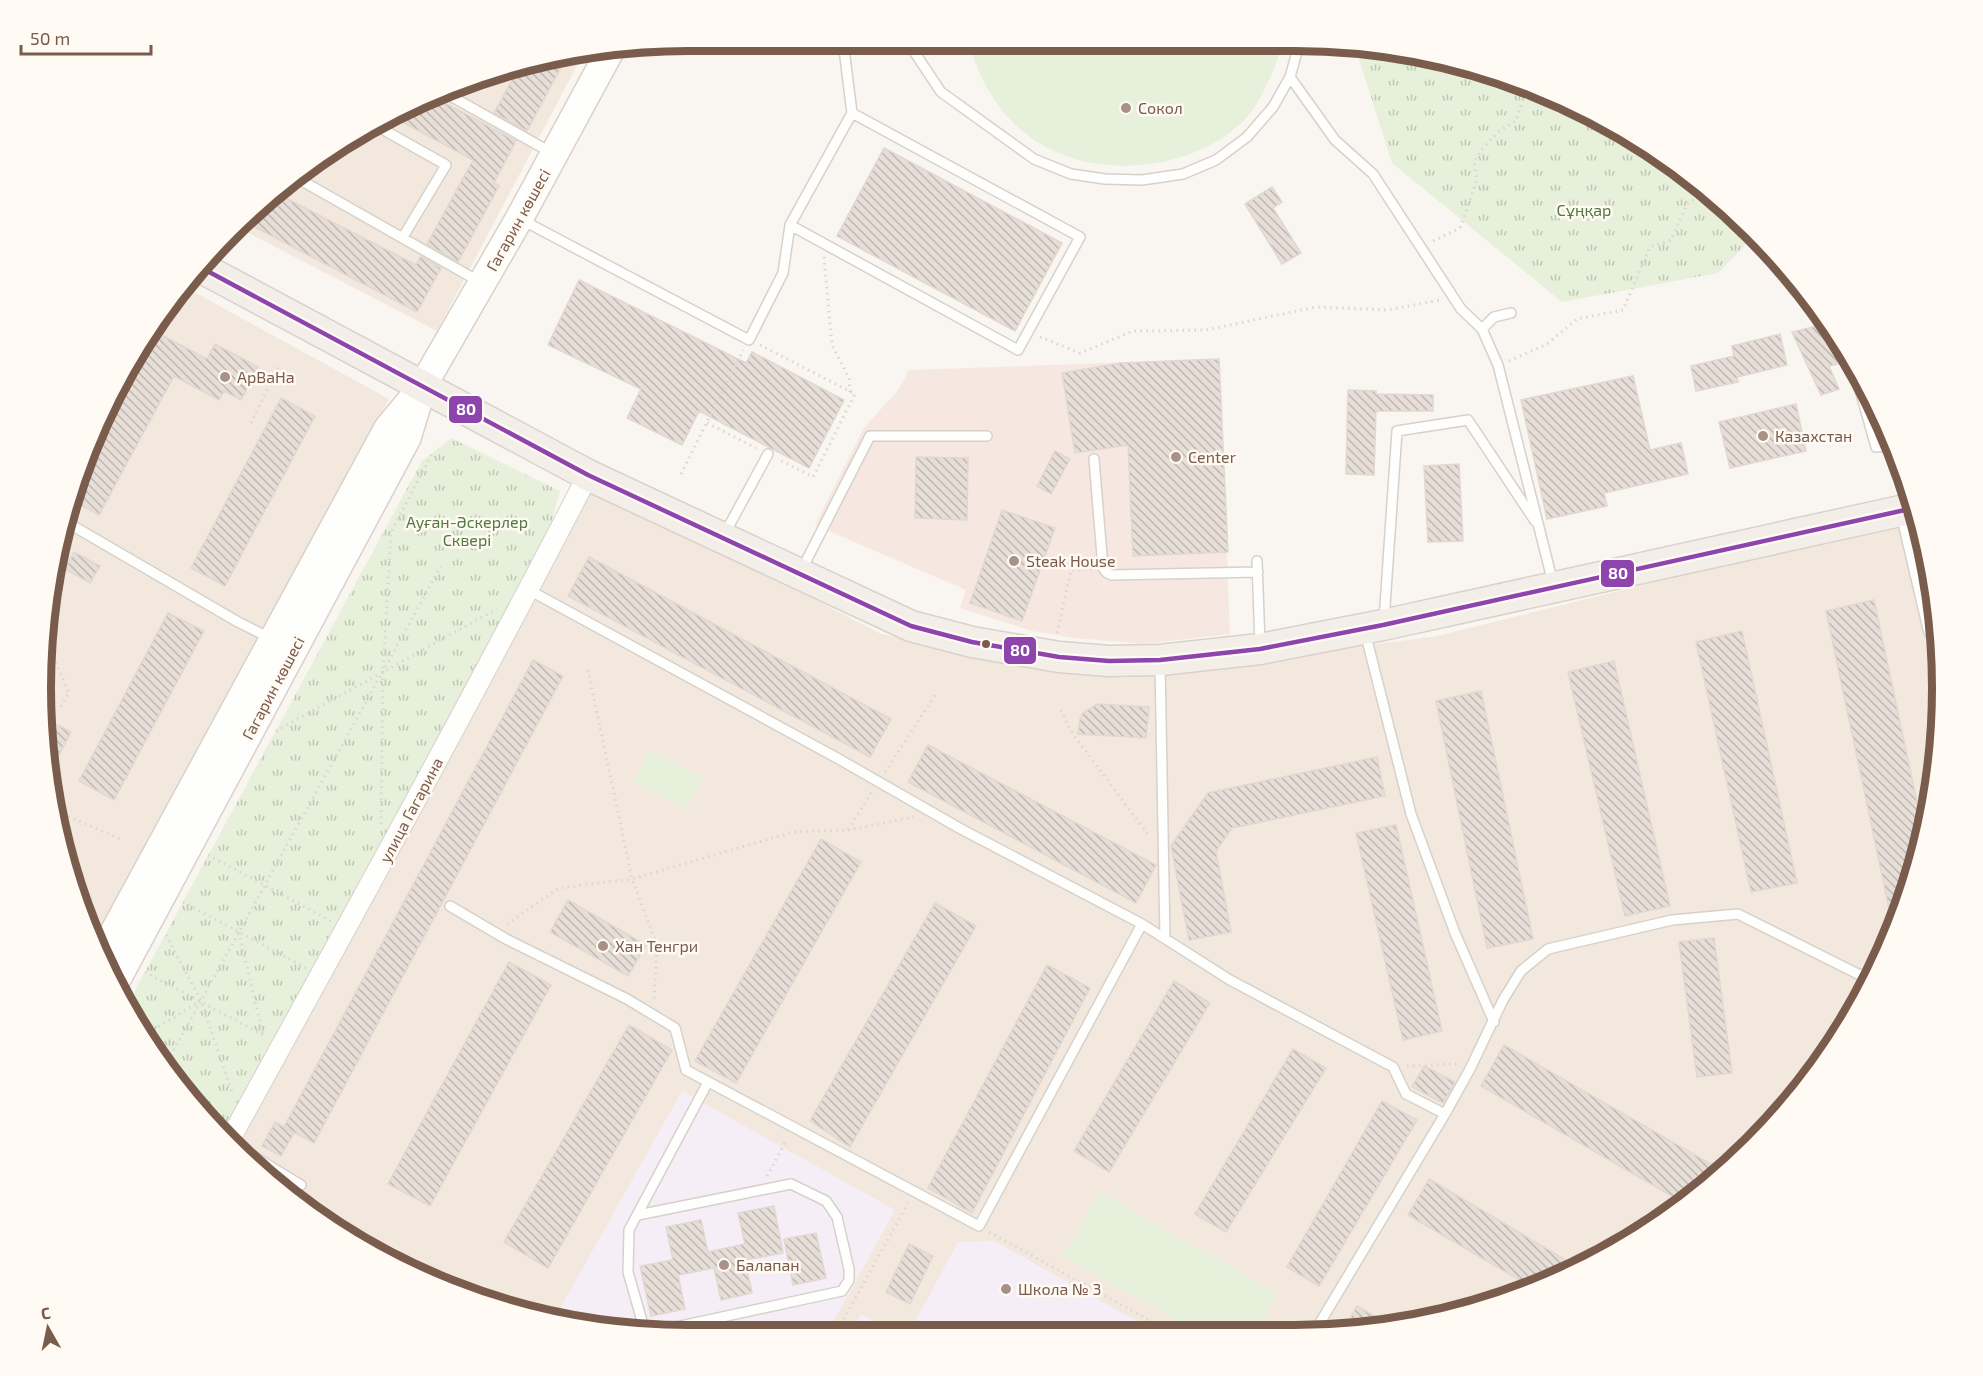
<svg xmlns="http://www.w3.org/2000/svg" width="1983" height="1376" font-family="'Exo 2',sans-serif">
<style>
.residential{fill:#f2e8de}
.commercial{fill:#f6e8e1}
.education{fill:#f6eef6}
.park{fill:url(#park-tufts)}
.pitch{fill:#e7f0db}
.building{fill:url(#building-back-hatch);stroke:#e2d8d2;stroke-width:1.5}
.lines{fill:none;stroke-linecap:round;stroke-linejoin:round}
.lane-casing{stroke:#d7d1cb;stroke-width:12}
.street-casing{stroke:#d7d1cb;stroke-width:22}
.secondary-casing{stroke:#d9d2cb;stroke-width:30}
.primary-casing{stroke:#dad1cc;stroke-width:33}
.path{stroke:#dcd5d0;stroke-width:3;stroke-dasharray:1.5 4.5;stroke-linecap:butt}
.lane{stroke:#fefefd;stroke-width:9}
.street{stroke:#fefefd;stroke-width:20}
.secondary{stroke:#fefefd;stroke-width:27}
.primary{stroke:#f3eee8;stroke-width:30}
.bus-1-casing{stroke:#fffaf3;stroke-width:9}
.bus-1{stroke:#8e44ad;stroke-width:4.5}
.poi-dot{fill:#a69286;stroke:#fffaf3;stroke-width:2}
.bus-dot{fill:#7a5c4d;stroke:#fffaf3;stroke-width:2}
.labels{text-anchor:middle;stroke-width:5;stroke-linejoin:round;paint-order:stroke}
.poi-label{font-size:16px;fill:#7a5c4d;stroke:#fffaf3;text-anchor:start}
.park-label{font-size:16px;fill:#537a41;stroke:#fffaf3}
.street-label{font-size:16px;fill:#7a5c4d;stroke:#fffaf3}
.rim{fill:none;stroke:#7a5c4d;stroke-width:8}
.line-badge{stroke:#fffaf3;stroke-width:2}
.badge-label{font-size:16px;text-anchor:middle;font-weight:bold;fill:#fff}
</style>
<defs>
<pattern id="park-tufts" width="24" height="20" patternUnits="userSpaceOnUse" patternTransform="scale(1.5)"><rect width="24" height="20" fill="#e7f0db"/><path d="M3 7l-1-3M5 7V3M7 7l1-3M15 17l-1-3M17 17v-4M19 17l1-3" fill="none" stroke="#c0c6b4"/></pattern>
<pattern id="building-back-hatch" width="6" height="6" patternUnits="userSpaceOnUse" patternTransform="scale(1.5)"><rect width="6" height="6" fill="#e6ded7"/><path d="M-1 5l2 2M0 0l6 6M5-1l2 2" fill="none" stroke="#bfb7b1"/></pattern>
</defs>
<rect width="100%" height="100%" fill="#f9f5f0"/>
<path class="residential" d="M583,54L437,331L239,228L329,149L440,90L520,63Z
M183,286L389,399L96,941L53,814L41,688L46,604L90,440L127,364Z
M588,481L881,634L1125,678L1437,636L1903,521L1942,697L1930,815L1893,936L1833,1048L1753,1146L1655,1226L1582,1269L1421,1323L1295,1335H688L561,1323L440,1286L328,1226L230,1146Z"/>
<path class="commercial" d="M1219,359L1230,634L1143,644L1074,638L1032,631L960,608L966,590L815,525L864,428L898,390L909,370Z"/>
<path class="education" d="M682,1091L895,1210L826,1335H688L561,1323L553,1321Z
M994,1241L1162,1335H908L958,1242Z
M861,1314L899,1335H849Z"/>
<path class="park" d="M1355,46L1421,53L1503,75L1618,127L1756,234L1718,273L1562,302L1392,163Z
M451,438L560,491L547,538L221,1135L150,1048L126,1007L422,461Z"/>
<path class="pitch" d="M968,41H1281C1279,59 1272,76 1263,92C1257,103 1249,117 1239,125C1191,169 1104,179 1046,147C1004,125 981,85 968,41Z
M649,750L702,777L686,809L633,782Z
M1099,1192L1278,1294L1255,1335H1202L1063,1256Z"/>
<path class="building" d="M567,56L527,131L494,113L522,62Z
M430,95L516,141L494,183L499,186L458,262L427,244L473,160L391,116Z
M884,148L1062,243L1015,331L837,236Z
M1272,187L1282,202L1273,208L1301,253L1282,264L1245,204Z
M278,194L416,265L421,256L441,268L417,312L245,222Z
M579,280L746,363L752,352L844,400L809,468L699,411L682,445L627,418L641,389L548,345Z
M1829,323L1851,361L1829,366L1839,389L1821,395L1792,332Z
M154,331L207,359L215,344L258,367L241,400L224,391L219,400L174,376L99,515L73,501L84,462Z
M1780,334L1787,365L1737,377L1738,382L1696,391L1691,366L1734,356L1732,346Z
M1219,359L1228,552L1133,556L1128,445L1075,453L1062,373L1121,363Z
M1633,376L1650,450L1681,443L1688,474L1604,493L1607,506L1547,519L1521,400Z
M1348,390L1376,391V394L1433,395V411H1376L1374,475L1346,474Z
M281,398L315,416L225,586L191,568Z
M1796,404L1806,451L1730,468L1719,422Z
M1055,451L1070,459L1051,494L1037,486Z
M916,457L968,458L967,520L915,518Z
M1459,464L1463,541L1428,542L1424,466Z
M1002,510L1055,528L1022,621L970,603Z
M74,552L100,566L90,583L65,569Z
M589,557L891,719L870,757L568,596Z
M1874,600L1924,835L1894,932L1826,611Z
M168,613L204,631L114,800L79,781Z
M1742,631L1797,883L1751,892L1696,642Z
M533,660L563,676L314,1143L284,1127Z
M1614,661L1670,906L1625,916L1568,672Z
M1481,691L1533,939L1487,948L1436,701Z
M1097,704L1149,707L1146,738L1078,734L1080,719L1083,713Z
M43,717L71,732L49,774L46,745Z
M928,745L1156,865L1136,903L908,782Z
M1377,757L1385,796L1232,828L1216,851L1231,932L1189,940L1171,846L1208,793Z
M1396,825L1442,1031L1403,1040L1356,833Z
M821,839L861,862L736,1083L695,1061Z
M568,900L646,945L628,976L550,932Z
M935,903L976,926L850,1147L810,1121Z
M1714,938L1732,1073L1697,1077L1679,942Z
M509,962L551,985L430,1206L388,1184Z
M1047,965L1090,988L972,1213L928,1188Z
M1174,981L1210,1003L1109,1172L1074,1151Z
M629,1025L672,1050L548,1268L504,1242Z
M1504,1045L1723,1171L1684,1203L1481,1086Z
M1293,1049L1326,1068L1226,1232L1195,1214Z
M1424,1066L1455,1082L1443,1103L1412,1087Z
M1382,1101L1417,1120L1319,1286L1287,1267Z
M275,1122L294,1133L281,1156L262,1146Z
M1429,1179L1581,1269L1530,1286L1408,1215Z
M774,1206L783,1253L745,1260L752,1293L721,1300L714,1268L678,1275L685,1309L651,1316L640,1266L673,1260L666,1227L701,1220L708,1252L745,1244L738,1213Z
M816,1233L826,1278L793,1285L784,1239Z
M909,1244L933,1256L910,1304L886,1292Z
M1357,1306L1392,1326L1343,1331Z"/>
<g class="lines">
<g class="lane-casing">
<path id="lane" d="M843,41L852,113L790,225L1018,350L1080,237L852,113
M907,41L941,92L1034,159L1071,174L1105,179L1142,180L1183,174L1216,160L1247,137L1273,107L1290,77L1300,41
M1290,77L1335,140L1373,174L1461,309L1482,329L1498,365L1553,583
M440,90L552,153
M375,125L446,165L403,237
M297,178L480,282
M522,220L749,340L783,273L790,225
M1482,329L1494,317L1511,313
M1858,374L1856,376L1876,447L1895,445
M1094,459L1103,568L1107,573L1112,575L1258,572
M68,523L238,622L270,638
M724,535L768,454
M1257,561L1260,645
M801,571L870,436H987
M529,590L837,758L961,829L1142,924L1230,980L1393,1067L1406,1094L1445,1114
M1384,620L1397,431L1468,420L1535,521
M1365,632L1411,814L1455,933L1494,1022
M1160,664L1165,938
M450,906L506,939L627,999L675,1028L686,1070L979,1226L1142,924
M229,1141L301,1185
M638,1215L791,1184L826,1201L837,1217L849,1269V1280L842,1291L653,1332L644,1328L628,1272L629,1230L708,1082
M1320,1333L1318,1326L1445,1114L1470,1069L1503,1000L1521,971L1548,949L1672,920L1738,914L1860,975L1874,972"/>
</g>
<g class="street-casing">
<path id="street" d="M228,1143C350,921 472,700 588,475"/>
</g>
<g class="secondary-casing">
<path id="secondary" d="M1909,509L1937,628
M101,956L388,428L422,387L519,219L610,51
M114,985L407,438L419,399"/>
</g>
<g class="primary-casing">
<path id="primary" d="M198,266L588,475L911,626L972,642L1059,657L1109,661L1160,660L1260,649L1383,625L1914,508"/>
</g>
<path class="path" d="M1433,241L1460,228L1477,180L1474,162L1482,149L1498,132L1516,121L1527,86
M824,257L832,345L849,378L850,392
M1040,337L1080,353L1133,331L1206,330L1316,307L1388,310L1440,300
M760,345L855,394L813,477L778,459
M1509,361L1547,344L1577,319L1623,310L1650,247L1671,240L1687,204L1699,196L1701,191
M251,423L278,367
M707,423L756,448
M681,474L743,350
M48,597L53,656L69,693L60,708
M1057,633L1071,570L1092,569
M588,670L632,879L657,945L654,1001
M1061,710L1070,730L1149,836
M276,731L497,609
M885,772L937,692
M52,809L120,839
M381,824L383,672L391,532L433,452
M848,830L914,817
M208,855L331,921
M183,902L306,968
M507,924L559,888L632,879L793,832L848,830L872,792
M239,932L263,1035
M166,935L201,1001L233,1095
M145,972L265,1036
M143,1036L199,1002
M165,1066L441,566
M1407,1066L1457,1064
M767,1176L787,1139
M989,1232L1176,1335
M520,1310V1309
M835,1335L908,1203"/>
<use href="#lane" class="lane"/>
<use href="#street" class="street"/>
<use href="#secondary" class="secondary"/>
<use href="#primary" class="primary"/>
<g class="bus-1-casing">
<path id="bus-1" d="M198,266L588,475L911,626L972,642L1059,657L1109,661L1160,660L1260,649L1383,625L1914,508"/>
</g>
<use href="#bus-1" class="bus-1"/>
</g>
<g class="poi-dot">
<circle cx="1126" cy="108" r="6"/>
<circle cx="225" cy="377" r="6"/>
<circle cx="1763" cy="436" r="6"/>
<circle cx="1176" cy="457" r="6"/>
<circle cx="1014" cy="561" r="6"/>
<circle cx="603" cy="946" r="6"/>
<circle cx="724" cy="1265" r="6"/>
<circle cx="1006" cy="1289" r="6"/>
</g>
<circle class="bus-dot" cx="986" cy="644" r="5"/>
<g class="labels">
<g class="poi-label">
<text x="1138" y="114">Сокол</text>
<text x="237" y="383">АрВаНа</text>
<text x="1775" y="442">Казахстан</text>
<text x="1188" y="463">Center</text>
<text x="1026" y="567">Steak House</text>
<text x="615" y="952">Хан Тенгри</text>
<text x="736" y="1271">Балапан</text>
<text x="1018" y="1295">Школа № 3</text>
</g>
<g class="park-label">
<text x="1584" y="216">Сұңқар</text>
<text x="467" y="528">Ауған-Әскерлер<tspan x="467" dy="18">Сквері</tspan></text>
</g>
<g class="street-label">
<text transform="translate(518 220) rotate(-61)" y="6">Гагарин көшесі</text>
<text transform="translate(273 688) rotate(-62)" y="6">Гагарин көшесі</text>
<text transform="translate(411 810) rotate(-62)" y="6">улица Гагарина</text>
</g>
</g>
<path d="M0 0H1983V1376H0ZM688 51H1295A637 637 0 0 1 1932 688V688A637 637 0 0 1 1295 1325H688A637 637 0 0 1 51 688V688A637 637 0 0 1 688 51Z" fill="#fffaf3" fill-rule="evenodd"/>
<path class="rim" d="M688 51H1295A637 637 0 0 1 1932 688V688A637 637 0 0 1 1295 1325H688A637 637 0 0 1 51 688V688A637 637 0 0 1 688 51Z"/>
<g class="line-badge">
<rect x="448" y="395" width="35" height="29" rx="6" fill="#8e44ad"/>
<rect x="1600" y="559" width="35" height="29" rx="6" fill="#8e44ad"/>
<rect x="1003" y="636" width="34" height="29" rx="6" fill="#8e44ad"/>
</g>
<g class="badge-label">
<text x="466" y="415">80</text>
<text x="1618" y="579">80</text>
<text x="1020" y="656">80</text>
</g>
<g transform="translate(48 1328) rotate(351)" stroke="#fffaf3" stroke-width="4.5" paint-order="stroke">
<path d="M0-4.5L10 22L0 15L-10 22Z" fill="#7a5c4d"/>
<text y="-9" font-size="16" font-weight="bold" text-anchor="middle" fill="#7a5c4d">С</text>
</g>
<path d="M21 45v9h130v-9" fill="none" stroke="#7a5c4d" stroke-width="3"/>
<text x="30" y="45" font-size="18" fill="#7a5c4d" stroke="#fffaf3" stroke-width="4.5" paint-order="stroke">50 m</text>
</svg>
